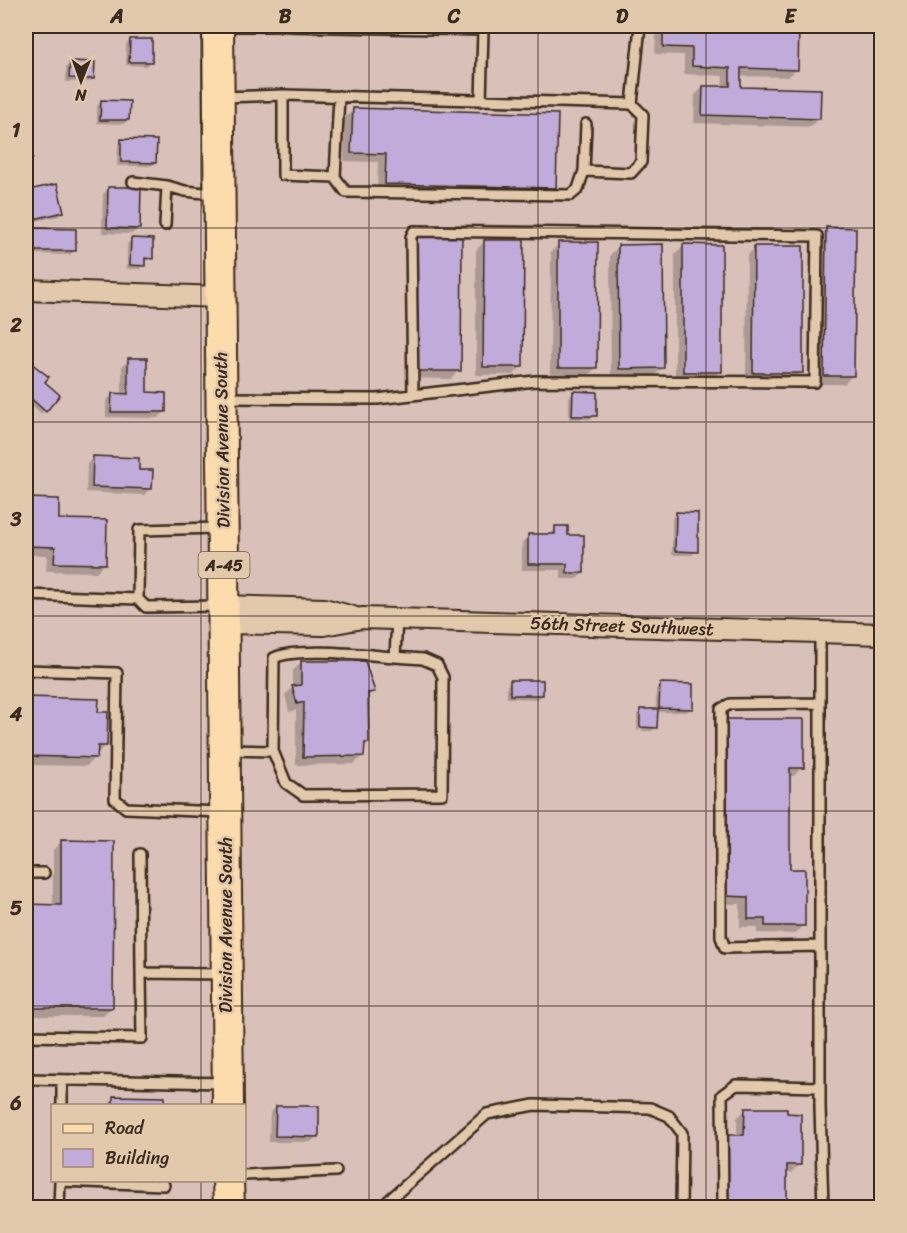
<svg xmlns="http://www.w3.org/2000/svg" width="907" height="1233" font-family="Sriracha,sans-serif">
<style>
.shadow{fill:#0003}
.building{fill:#c1abda;stroke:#3b2a1e;stroke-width:1.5}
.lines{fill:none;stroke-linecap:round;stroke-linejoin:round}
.service-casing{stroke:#3b2a1e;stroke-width:14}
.minor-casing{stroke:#3b2a1e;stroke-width:24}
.primary-casing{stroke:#3b2a1e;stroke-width:34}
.service{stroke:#e3c9ab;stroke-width:9}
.minor{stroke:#e3c9ab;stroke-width:20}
.primary{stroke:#fcdcac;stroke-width:30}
.grid{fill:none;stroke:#3b2a1e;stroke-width:1.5;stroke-opacity:0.55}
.labels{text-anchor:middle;stroke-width:5;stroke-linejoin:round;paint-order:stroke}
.shield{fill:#e3c9ab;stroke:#6d5a48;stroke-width:1.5}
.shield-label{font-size:16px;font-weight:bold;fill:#3b2a1e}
.street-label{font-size:18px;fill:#3b2a1e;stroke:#e3c9ab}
.neatline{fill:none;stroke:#3b2a1e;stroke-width:2}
.grid-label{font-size:20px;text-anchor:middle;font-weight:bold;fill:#3b2a1e}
</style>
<rect width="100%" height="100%" fill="#d9c0b9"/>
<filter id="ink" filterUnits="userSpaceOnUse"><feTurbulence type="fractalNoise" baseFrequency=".0167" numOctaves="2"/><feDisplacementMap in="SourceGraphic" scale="12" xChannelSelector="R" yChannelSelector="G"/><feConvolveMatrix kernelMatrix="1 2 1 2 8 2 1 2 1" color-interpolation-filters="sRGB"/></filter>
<g filter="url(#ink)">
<path class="shadow" d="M129,26H158V27L154,31H129Z
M717,26H798L797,69L788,77L740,76L739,88L819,118L810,127L694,123L695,95L703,87L722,88L723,76L684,74V55L655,54L656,36L664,27L717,29Z
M130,40L150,62L146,66L126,65V44Z
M70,63L93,79L89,82H66V67Z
M101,102L128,120L124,124L97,123V106Z
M353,110L555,188L546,196L377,192L378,162L344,161L345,118Z
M122,141L155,162L151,166H117L118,145Z
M56,185L62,212L59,216L31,222L26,194Z
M109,188L139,228L132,234L102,233L103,194Z
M827,229L853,375L844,384H817L818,237Z
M32,230L74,251L70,255L28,254V233Z
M131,240L151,258L144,262L140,269H127V244Z
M485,241L522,366L513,375H476V250Z
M559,244L596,367L588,376H550L551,252Z
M407,246L459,370L451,379L406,378Z
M619,246L662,368L654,376H611L610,255Z
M684,246L720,371L712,379L675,380V254Z
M755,247L801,372L793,381H746L747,256Z
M129,360L146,394L165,412L158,418L106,417V401L112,395H122V366Z
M31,365L43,382L58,396L41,414L26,401V371Z
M573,393L595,415L591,419H569V397Z
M94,457L137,471L151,488L144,495L86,492L87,464Z
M26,499L58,500L57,520L105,564L96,572L46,571L47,555H26Z
M676,514L696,551L692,555H672V518Z
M556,527L567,536L583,573L577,579H561V570H522V542L529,536H550Z
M301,662L373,691L367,697V743L363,747V756L354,764L296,765V710L289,712L285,695L293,687V671Z
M511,681L542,695L538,699L507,698V685Z
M660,685L691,708L687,712H656V727L652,731H642V712H639L656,710V689Z
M26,698L97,700V713L105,745L87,766L26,765Z
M639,712V731H637V714Z
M802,721V767L794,776H788V871L803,925L795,934L757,933V927H740V904H717Z
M61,842L112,1007L103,1016H26V906H53V850Z
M114,1098L163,1106H107Z
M276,1107L317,1136L311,1142H269L270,1113Z
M745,1110L800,1164L791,1173H786V1208L719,1145L728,1136H737V1118Z"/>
<path class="building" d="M132,26H159V28L132,27Z
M663,26H799L798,70L741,68V87L821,89L820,119L702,115L703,86H730V68L692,66V48L663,47Z
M130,39H152V62H129Z
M70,61L95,62L94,79L69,78Z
M101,100L130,101L129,120H100Z
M353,108L558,114L556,188L385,184L386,154L351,153Z
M121,139L157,140L156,163L121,162Z
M26,152L33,158L26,168Z
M57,184L64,212L34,219L28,190Z
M108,187H141L140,229L107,228Z
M826,227L856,228L854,376H824Z
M31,228L76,229V251H31Z
M415,236L462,237L461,371H414Z
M131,238L153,239V259L145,258V266L130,265Z
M484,240H524L523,367H483Z
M558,242H598L597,368H558Z
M663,244L664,368L619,369L618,245Z
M683,244L722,245V372H683Z
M754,246H803V373H753Z
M128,358H147V392L166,393V412H111L112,393L128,394Z
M31,363L49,377L45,382L60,395L46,412L26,394V369Z
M573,391L597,392V416H572Z
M93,456L139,458V470H153L152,489L92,487Z
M26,498L59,499V519L107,520L106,564L54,563L55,547L26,546Z
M676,512L698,513V552L675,551Z
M555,526H568V535H584V573H567V564H528V534H555Z
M301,661H365L375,692L368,693L369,743H365L364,756L303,757L304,702L297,704L292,686L301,685Z
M510,680H543V695H510Z
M660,683L693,684V709L659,708Z
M26,697L99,699L98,712H108L107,746H98L97,758L26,756Z
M640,709H658L657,728L640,727Z
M725,719H804V768H790V869H805V926H765V919H748V897L725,896Z
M61,840L114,841L113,1008H26V904L61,905Z
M113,1096L165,1097V1106H113Z
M276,1106H319V1137L275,1136Z
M745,1108H787V1113L801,1114V1165H787V1208H727V1135H744Z"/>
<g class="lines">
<g class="service-casing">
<path id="service" d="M221,26H285
M285,26L483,30L481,101
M283,95V175L335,177L339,96
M221,97L283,95L632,104L640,26
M584,171L586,124
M335,177L346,192L571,195L578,189L584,171L631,173L641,162L643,115L632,104
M133,182L167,186
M165,225L167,186L185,191L214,194
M226,398L377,399L535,381L815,382L817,236L414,231L411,237L413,395
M26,595L138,599
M219,606L146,607L138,599L139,530L219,528
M820,632V1107L823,1208
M26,670L117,673L115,799L126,808L220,812
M819,703L730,704L721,709V937L725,948L820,946
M227,750L273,751L286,783L303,795L442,794L443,677L437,665L423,659L395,657L397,619
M273,751L274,658C297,647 367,655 395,657
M140,854L141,973
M26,873H44
M26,1036L142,1038L141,973L224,974
M26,1079L224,1083
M62,1106V1080
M244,1175L336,1171
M60,1181L164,1185
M59,1208L60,1180
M387,1208L388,1201L487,1114L534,1105L650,1108L669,1116L682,1133L681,1208
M723,1208L722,1095L736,1085L820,1087"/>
</g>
<g class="minor-casing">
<path id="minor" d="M26,290L220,297
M224,606L324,609L353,617
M225,623L324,625L362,618L882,634"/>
</g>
<g class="primary-casing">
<path id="primary" d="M218,26L228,1106
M228,1180L229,1208"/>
</g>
<use href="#service" class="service"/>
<use href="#minor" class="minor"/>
<use href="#primary" class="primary"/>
</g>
</g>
<path class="grid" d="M201,26V1106M369,26V1208M538,26V1208M706,26V1208M26,228H882M26,422H882M26,616H882M26,811H882M26,1006H882M201,1180V1208"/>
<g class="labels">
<rect class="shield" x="198.5" y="552" width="51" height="26" rx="4.5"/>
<g class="shield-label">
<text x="224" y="571">A-45</text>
</g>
<g class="street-label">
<text transform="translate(222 440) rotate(-91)" y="6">Division Avenue South</text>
<text transform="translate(622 626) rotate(2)" y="6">56th Street Southwest</text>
<text transform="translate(226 925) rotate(-90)" y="6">Division Avenue South</text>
</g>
</g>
<rect width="907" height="1233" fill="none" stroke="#e3c9ab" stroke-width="66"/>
<rect x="51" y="1104" width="195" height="78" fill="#e3c9ab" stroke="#a08973" stroke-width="1.5"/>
<rect x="63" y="1124" width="30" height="9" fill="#fcdcac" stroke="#a08973" stroke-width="1.5"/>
<text x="105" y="1134" font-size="18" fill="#3b2a1e">Road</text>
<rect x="63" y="1149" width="30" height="18" fill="#c1abda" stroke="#a08973" stroke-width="1.5"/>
<text x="105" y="1164" font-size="18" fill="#3b2a1e">Building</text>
<g transform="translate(81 81) rotate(181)" stroke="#e3c9ab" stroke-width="4.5" paint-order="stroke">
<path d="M0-4.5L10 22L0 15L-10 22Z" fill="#3b2a1e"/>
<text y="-9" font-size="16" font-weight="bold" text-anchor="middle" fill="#3b2a1e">N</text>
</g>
<rect x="33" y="33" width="841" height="1167" class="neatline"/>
<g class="grid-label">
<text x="117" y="23">A</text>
<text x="285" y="23">B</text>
<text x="454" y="23">C</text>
<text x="622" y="23">D</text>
<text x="790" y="23">E</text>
<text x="16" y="137">1</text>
<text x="16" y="332">2</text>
<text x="16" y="526">3</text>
<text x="16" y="721">4</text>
<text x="16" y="915">5</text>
<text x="16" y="1110">6</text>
</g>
</svg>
